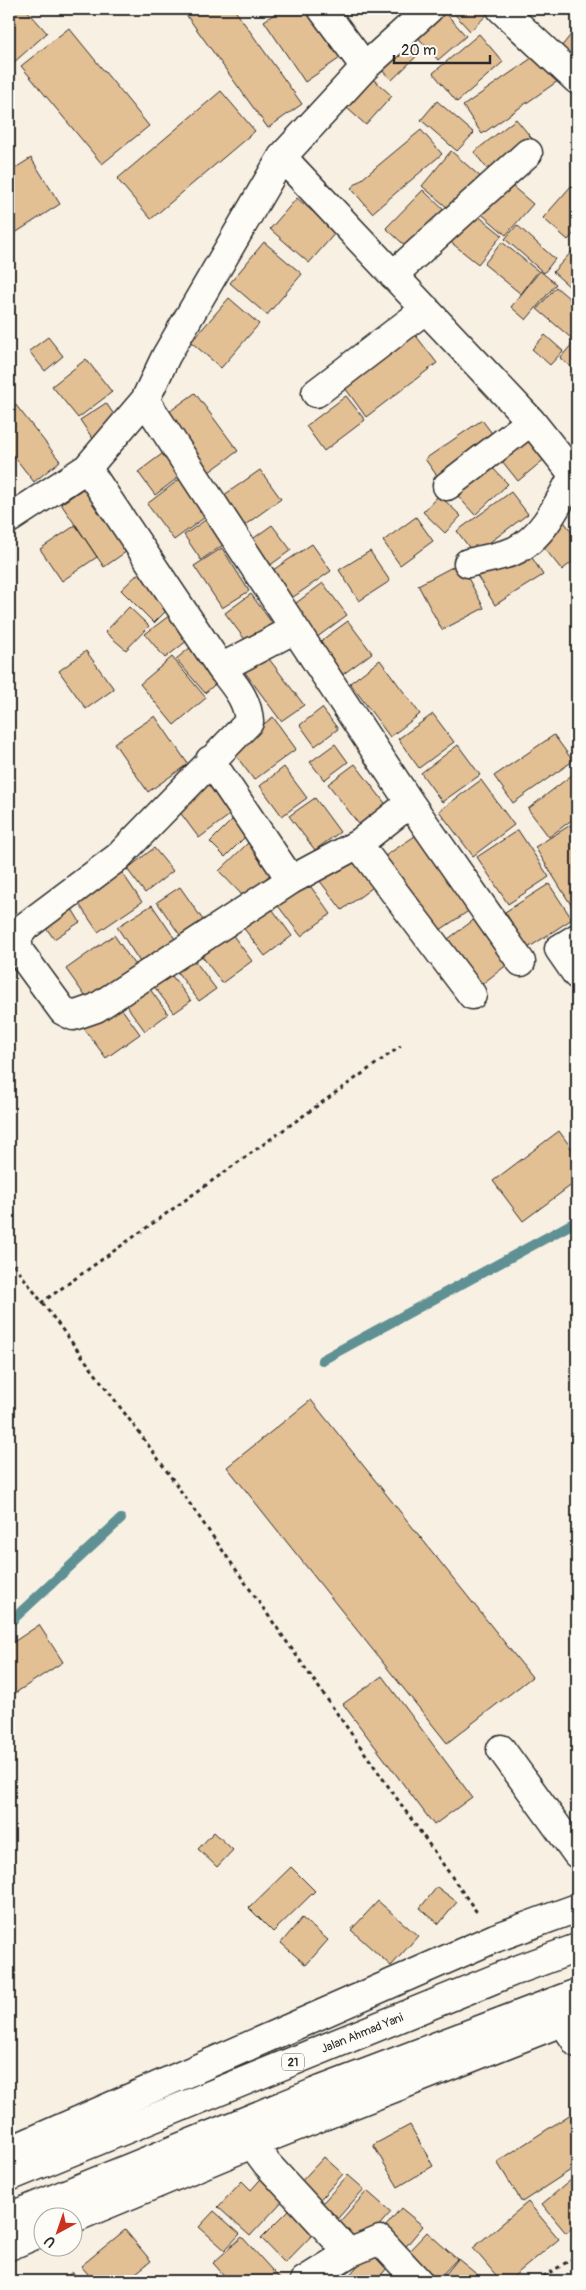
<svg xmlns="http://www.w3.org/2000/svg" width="586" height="2290" font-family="Pangolin,sans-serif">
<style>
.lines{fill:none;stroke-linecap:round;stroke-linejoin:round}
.stream{stroke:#5f9094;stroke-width:10}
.building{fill:#e3bf94;stroke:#2b2b2b}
.minor-casing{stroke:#2b2b2b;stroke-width:31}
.highway-casing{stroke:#2b2b2b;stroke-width:31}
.path{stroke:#2b2b2b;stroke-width:3;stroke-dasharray:4 4;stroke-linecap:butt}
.minor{stroke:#fdfcf7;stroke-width:28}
.highway{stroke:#fdfcf7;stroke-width:28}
.labels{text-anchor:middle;stroke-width:4;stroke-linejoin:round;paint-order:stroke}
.shield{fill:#fdfcf7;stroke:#6a6a68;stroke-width:1}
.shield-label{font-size:11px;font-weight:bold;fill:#2b2b2b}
.street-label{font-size:12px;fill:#2b2b2b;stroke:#fdfcf7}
</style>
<rect width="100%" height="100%" fill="#f8f0e3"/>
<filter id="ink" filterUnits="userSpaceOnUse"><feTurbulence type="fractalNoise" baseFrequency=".02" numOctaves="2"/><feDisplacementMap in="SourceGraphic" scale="10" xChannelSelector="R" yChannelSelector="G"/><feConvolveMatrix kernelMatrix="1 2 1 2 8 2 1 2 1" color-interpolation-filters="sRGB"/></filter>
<g filter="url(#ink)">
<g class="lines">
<path class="stream" d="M322,1360L577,1221
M9,1623L121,1519"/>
</g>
<path class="building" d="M9,9H26L47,33L12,64L9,60Z
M182,9H234L302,104L268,128Z
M282,9H315L346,54L305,82L264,21Z
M450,9H489L491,11L470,31Z
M443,10L466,36L438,60L415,34Z
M577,27V61L561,47Z
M69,28L149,126L102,164L21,66Z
M479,34L503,62L457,102L433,73Z
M406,37L421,52L392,80L377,66Z
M539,53L558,81L482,134L463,106Z
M365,72L392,96L366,125L339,101Z
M221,91L255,131L151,219L117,179Z
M437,101L474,133L457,151L421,120Z
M516,119L534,141L492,175L474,152Z
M421,130L442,154L372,213L351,188Z
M451,151L484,180L455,214L422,186Z
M31,158L60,204L9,237V172Z
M504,179L533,204L506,235L477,210Z
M572,185L577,189V230L568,240L543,218Z
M423,190L449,215L413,253L386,228Z
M297,198L336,232L309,263L270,229Z
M472,211L502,235L478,264L448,240Z
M517,225L555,259L544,273L505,239Z
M264,242L302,274L267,315L230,283Z
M502,242L538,271L521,294L484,264Z
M577,246V281L571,288L553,272Z
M540,271L556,284L526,320L511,307Z
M556,287L577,305V343L537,309Z
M229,298L259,324L221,368L191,342Z
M413,332L437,363L366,417L343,385Z
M545,335L563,351L550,365L532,349Z
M48,337L63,356L45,371L29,351Z
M573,343L577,346V362L572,368L560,358Z
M86,359L112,392L78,418L52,386Z
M577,366V382L569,375Z
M195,393L238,451L205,475L162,417Z
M346,396L365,420L324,451L306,426Z
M106,403L119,422L93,439L80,420Z
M15,404L60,461L34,482L9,450V409Z
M482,420L497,440L440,480L425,459Z
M527,433L547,457L518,481L498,456Z
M166,451L183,474L155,495L138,472Z
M486,461L508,484L475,515L454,492Z
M260,470L281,499L238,530L217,500Z
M185,475L212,512L174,540L147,504Z
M90,484L133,547L104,567L61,504Z
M511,492L528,514L474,554L457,531Z
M439,495L461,516L445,533L423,512Z
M211,516L229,541L201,560L184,535Z
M416,517L433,541L400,565L383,541Z
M562,519L577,539V558L562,570L537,539Z
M76,525L97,557L62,581L40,549Z
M272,525L291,550L265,569L247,543Z
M312,544L331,571L286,602L267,574Z
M524,545L543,575L495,605L476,574Z
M222,548L249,591L222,608L194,566Z
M370,551L390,581L359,601L339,570Z
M460,563L484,608L442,630L418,585Z
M144,568L176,601L154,623L121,590Z
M323,583L347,615L316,638L292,606Z
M251,594L272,623L246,641L225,613Z
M129,607L149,626L126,650L105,632Z
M178,609L197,633L165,658L145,634Z
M348,621L372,653L342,675L318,643Z
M191,647L220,680L205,693L176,659Z
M86,651L114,689L86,709L59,671Z
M266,655L304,705L281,721L244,671Z
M172,657L206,698L174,725L140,684Z
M380,660L420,714L390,737L350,683Z
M322,708L338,729L315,746L300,725Z
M433,714L454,742L419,768L398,739Z
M155,716L188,764L148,792L114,743Z
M273,717L296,749L254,780L231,749Z
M554,735L573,761L513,803L494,776Z
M335,744L348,762L324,780L310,762Z
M458,745L480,775L442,802L421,773Z
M355,764L388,807L361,827L328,784Z
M284,767L307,798L282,816L260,786Z
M577,771V816L549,837L528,809Z
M211,780L235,811L199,838L176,807Z
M481,780L514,825L473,856L439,811Z
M315,798L340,832L315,850L289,816Z
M232,820L247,835L225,857L210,842Z
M577,821V912L576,913L535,847Z
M424,830L476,906L434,934L382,858Z
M518,830L549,877L508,904L477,857Z
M249,842L275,870L245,898L219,871Z
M154,848L173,871L145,893L127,869Z
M350,850L376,885L342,910L316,876Z
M121,871L142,902L98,932L77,901Z
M302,875L331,914L301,936L272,898Z
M549,884L572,919L528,948L505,912Z
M180,887L203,920L180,935L157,902Z
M267,902L292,936L265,956L239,922Z
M69,904L80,922L54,939L42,922Z
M152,905L175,939L140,962L117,927Z
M479,916L512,961L478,987L444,942Z
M226,926L252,961L222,983L196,948Z
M114,935L136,967L88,1000L66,969Z
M189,953L216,989L199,1001L172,965Z
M166,968L191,1001L174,1013L150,981Z
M144,981L168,1014L145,1031L121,998Z
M116,1001L140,1034L106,1058L82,1026Z
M559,1131L577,1156V1181L523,1221L493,1181Z
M311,1400L532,1677L447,1743L227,1467Z
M39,1625L63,1662L9,1697V1645Z
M382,1676L472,1797L434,1825L343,1704Z
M214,1832L233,1850L217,1867L198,1849Z
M291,1867L315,1891L273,1932L249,1908Z
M437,1887L457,1902L439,1924L420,1908Z
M378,1901L418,1936L391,1966L351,1930Z
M302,1918L328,1940L306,1965L281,1943Z
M577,2110V2166L522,2202L497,2162Z
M410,2125L433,2166L398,2187L373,2145Z
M324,2157L343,2174L314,2206L295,2188Z
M267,2172L289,2194L250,2236L218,2207L242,2181L251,2190Z
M348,2175L364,2189L331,2226L315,2211Z
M577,2175V2224L566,2233L542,2204Z
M367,2191L391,2212L358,2249L335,2227Z
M297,2202L321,2226L285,2263L261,2238Z
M528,2202L559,2239L508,2281H501L473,2248Z
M401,2208L423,2226L403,2250L381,2232Z
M214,2211L240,2234L225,2250L199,2227Z
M125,2230L151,2261L126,2281H94L81,2266Z
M427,2232L457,2259L436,2281L406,2254Z
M242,2237L281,2280L280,2281H229L213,2263Z
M375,2246L393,2261L376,2281H351L347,2278Z
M458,2259L485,2281H440Z
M72,2272L81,2281H62Z"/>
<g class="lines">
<g class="minor-casing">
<path id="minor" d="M322,9L365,67
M501,9L577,80
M282,157L531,421L577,479
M393,275L528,153
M316,393L426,309
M145,400L295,629
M87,468L221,668L295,629L410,803L521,962
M447,486L531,421
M9,519L87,468L145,400L166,356L282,157L365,67L429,9
M468,563C483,559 500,557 514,551C543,538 559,502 573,476
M221,668C234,685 248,699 249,722L118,857L26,926L17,937L19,951L63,1011L73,1016L96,1008L291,880L358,844L410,803
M210,760L291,880
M358,844L472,995
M577,938L559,949L577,975
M501,1749L577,1854
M563,2022L577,2043
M252,2144L267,2164L349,2253
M9,2151L495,1938L577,1908
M72,2219L252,2144L577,2016
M9,2246L42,2232
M304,2281L349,2253L380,2240L418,2281"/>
</g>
<g class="highway-casing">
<path id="highway" d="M321,2090L328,2114
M9,2177L514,1971L577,1948
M9,2217L321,2090L577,1993"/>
</g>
<path class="path" d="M9,1258L152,1450L478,1914
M41,1303L401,1046
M536,2281L577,2256"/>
<use href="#minor" class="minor"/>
<use href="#highway" class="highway"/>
</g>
</g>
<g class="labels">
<rect class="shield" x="282" y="2053.5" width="22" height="17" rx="4"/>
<g class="shield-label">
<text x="293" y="2066">21</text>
</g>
<g class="street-label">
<text transform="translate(362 2033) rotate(-22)" y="4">Jalan Ahmad Yani</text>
</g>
</g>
<rect width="586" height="2290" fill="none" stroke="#fdfcf7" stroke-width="30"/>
<rect x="15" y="15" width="556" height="2260" fill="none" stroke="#2b2b2b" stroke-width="2" filter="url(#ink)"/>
<g transform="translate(58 2232) rotate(220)"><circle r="24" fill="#fdfcf7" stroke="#a9a8a5"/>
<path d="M0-4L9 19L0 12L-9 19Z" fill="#c8321e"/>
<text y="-8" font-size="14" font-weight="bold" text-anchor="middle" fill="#2b2b2b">U</text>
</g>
<path d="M394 55v8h96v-8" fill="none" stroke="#2b2b2b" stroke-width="2.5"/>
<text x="401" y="55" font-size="15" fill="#2b2b2b" stroke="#fdfcf7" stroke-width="4" paint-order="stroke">20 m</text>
</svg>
